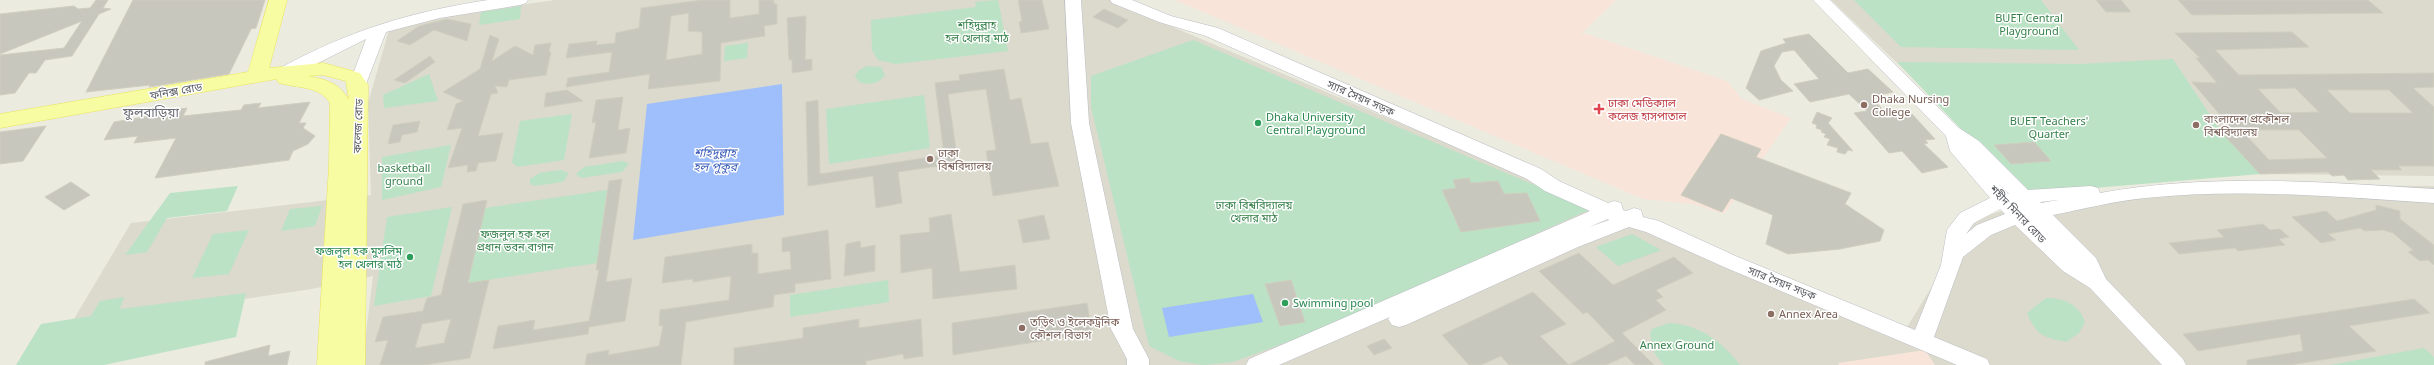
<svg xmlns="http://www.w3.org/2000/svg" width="2434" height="365" font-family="'Noto Sans','Noto Sans Bengali',sans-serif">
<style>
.education{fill:#dbdacd}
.medical{fill:#f9e4da}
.green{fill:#bbe2c4}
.water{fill:#9ebefc}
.building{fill:#c8c7be;stroke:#cfcebe;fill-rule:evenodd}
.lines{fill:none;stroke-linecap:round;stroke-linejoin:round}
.secondary-casing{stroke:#bcbdc5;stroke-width:1}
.primary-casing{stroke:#ece357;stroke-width:1}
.secondary{fill:#fff;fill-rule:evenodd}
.primary{fill:#f7fca3;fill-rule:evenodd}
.education-dot{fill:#8d6e63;stroke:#fff;stroke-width:1.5}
.health-dot{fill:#e0444e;stroke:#fff;stroke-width:1.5}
.leisure-dot{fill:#2e9e5b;stroke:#fff;stroke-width:1.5}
.labels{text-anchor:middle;stroke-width:3;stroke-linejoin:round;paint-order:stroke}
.park-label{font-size:11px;fill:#36814a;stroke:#fff}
.street-label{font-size:11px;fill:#585a60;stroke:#fff}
.education-label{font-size:11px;fill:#785e54;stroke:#fff;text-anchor:start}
.health-label{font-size:11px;fill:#be3a42;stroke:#fff;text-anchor:start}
.leisure-label{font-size:11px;fill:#27864d;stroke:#fff;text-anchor:start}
.water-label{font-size:12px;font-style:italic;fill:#4363bd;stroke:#fff}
.quarter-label{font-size:13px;fill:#696b72;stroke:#fff}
</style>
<rect width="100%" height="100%" fill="#ebebdf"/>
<path class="education" d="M555,0H1109L1423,133L1645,218L1907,327L1973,220L2033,201L2234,184L2434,186V365H362L373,276L312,289L71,324L131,223L371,195L368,103L389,30L459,14Z
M1831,0H2434V176L2260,174L1911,76Z"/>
<path class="medical" d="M1175,0H1616L1578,37L1584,33L1727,81L1742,99L1791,118L1724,214L1693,204L1643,199Z
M1925,350L1935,365H1839L1838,363Z"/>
<path class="green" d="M998,0L1008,51L896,64L878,60L872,50L871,20L976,7L975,2Z
M1854,0H2041L2079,50L1901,47Z
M521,6L520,19L479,25L481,12Z
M1193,40L1591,209L1330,326L1233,362L1203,365L1179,361L1149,346L1091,107V76Z
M748,43L747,58L724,61L725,46Z
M2173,59L2222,133L2260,174L2023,194L1897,62L2080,64Z
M867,66L881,67L885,75C879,84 867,86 858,81L855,76L859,70Z
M429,74L438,101L384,108L383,95Z
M924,95L930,148L829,164L826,109Z
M572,114L564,160L517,167L512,162L520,121Z
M451,145L441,187L382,200V157Z
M623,161L629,164L622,172L581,178L576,174L584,167Z
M561,170L569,173L563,182L534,186L530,184V179L539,173Z
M238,186L227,211L167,218L147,252L125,255L170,193Z
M607,190L597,263L468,283L485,208Z
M322,206L315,226L281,231L290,209Z
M452,207L431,296L374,306L387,217Z
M249,230L229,274L192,278L213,234Z
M1632,234L1661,250L1618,266L1596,247Z
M888,280L889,302L790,317V295Z
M246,293L236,337L104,365H16L41,324L91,316L100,301L124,297L120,309Z
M2046,298C2064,298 2079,304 2085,322L2079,333L2066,342C2043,337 2037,336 2027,313Z
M1669,323C1698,324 1723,342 1740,365H1664L1655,354L1650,334L1652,329Z
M2424,348L2434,357V365H2330Z"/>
<path class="water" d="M782,84L784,215L633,240L647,104Z
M1253,294L1263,322L1169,337L1162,308Z"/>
<path class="building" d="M96,0H108L103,8L111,9L99,14L72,56L45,60L36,73H29L15,93L0,95V55L64,48L82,21L0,54V14L74,6L78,9L90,8Z
M133,0H265L256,28L251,29L229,74L149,87L150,85L86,92Z
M702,0H730V18L759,14V0H774V4H777V24L764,26L765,36L721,43L720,81L648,89L650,74L566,87L568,78L609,72L612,52L566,58L569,44L597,41L596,45L615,43L616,33L639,28L641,8ZM689,13L688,31L702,32V54L666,60L671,16Z
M1018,0H1042L1049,29L1021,33L1019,22L1022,21Z
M2096,0H2121L2131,12H2106Z
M2178,0H2368L2383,13L2192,15Z
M1104,9L1128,20L1118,28L1093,17Z
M806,16L805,60L812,59V70L792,73V60H789L787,18Z
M447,19L471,24L467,41L434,30L410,45L397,41L419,26Z
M2292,32L2309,47L2215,50L2239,75L2434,73V87L2413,88L2434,107V166H2398L2402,170H2371L2380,179L2348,180L2344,175L2332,176L2328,172L2260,174L2222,133L2243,132L2269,160L2327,158L2299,130H2233L2192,82L2217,83L2196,58H2200L2175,33ZM2295,88L2319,112L2281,113L2258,89ZM2327,90H2389L2413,113H2350Z
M1809,34L1848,73L1868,69L1893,92L1871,97L1886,113L1895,111L1903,115L1912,114L1935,139L1925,140L1928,143L1924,144L1948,167L1922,173L1902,151L1889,153L1854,113L1867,111L1849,94L1810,102L1794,84L1819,79L1794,50L1782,52L1774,66L1781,80L1793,91L1759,100L1746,88L1761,51L1786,43L1783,39Z
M490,35L499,39L492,61L515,46L533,55L535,45L551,43L549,52H551L546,75L509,80L507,87L495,86L498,93L491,94L478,136L503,133L496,161L478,163L476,171L467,172L468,165L448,168L462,128L447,130L456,104L463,101L443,92L480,69Z
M430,56L435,62L405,83L394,80Z
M1004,69L1010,100L1021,98L1031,144L1048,142L1059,186L993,196L986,151L996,150L986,89L948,94L958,163L898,172L902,203L876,208L873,176L808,186L806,102L818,100L820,174L944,155L935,83L960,80L959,75Z
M567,90L583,101L544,107L546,93Z
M623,97L618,130L630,128L626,153L589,158L596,122L592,123L596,100Z
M310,102L299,123H306L303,128L315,136L308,144L293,151L289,160L155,178L176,138L134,143L138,136L104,140L114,122L173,112L174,110L187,108L183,116L241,110L244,105L261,103L258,108Z
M1817,112L1832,118L1828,123L1853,151L1848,150L1845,154L1837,152L1838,148L1827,145L1830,139L1824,137L1826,134L1821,132L1822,130L1816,128L1817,125L1812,123Z
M420,121L417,132L402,135L400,142L388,144L393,125Z
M46,126L23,161L0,164V132Z
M1721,134L1761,149L1756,157L1851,193L1845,204L1884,230L1880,241L1840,249L1788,254L1766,244L1773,215L1731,198L1722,212L1681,195Z
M2034,142L2051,161L2011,164L1994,145Z
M1469,178L1471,183L1498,181L1504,194L1527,193L1540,221L1461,232L1442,190L1456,188L1453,180Z
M622,179L606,282L632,278L625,321L589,327L588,334L493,349L498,326L535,320L533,330L589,321L599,270H596L609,181Z
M71,182L90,195L64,210L45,197Z
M487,200L468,283L489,280L470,358L424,365H380L388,340L375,342L383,317L423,311L427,298L441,295L463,204ZM451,319L444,343L415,348L422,324Z
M2376,205L2400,211V219L2434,245V265L2428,260L2420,261L2408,252L2413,250L2393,233L2383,230L2365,231L2360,228L2328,234L2336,240L2321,243L2292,217L2326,211L2337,221L2376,210Z
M951,214L960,272L1015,265L1017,289L933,299L932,268L901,273L900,235L930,232L929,218Z
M1044,215L1050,239L1023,243L1018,220Z
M2263,224L2270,230L2280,229L2289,237L2279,239L2285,245L2238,251L2235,248L2179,254L2169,243L2224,237L2217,230Z
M828,230L831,279L795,284V292L774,295L773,307L686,322L681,365H585L587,354L609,350L608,355L659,346L663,326H659L660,310L729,300L731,276L693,282V279L662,283L665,257L752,244V253H758V274L791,269L790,251L782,252V238Z
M860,241L861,248L875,245V271L844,276L846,244Z
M1579,253L1613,285L1674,257L1693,273L1656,290L1663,297L1656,300L1666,310L1622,333L1654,365H1635L1626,356L1606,365H1569L1615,341L1587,312L1583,314L1539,271Z
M1291,280L1305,322L1280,326L1265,284Z
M1533,292L1566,324L1540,336L1569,365H1509L1501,356L1481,365H1469L1442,335Z
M2414,299L2430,313L2349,326L2376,351L2290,365H2247V360L2303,351L2300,334L2198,351L2183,334Z
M1087,303L1092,333L953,355L952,323Z
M859,319V328L921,319L923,356L904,359L903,354L866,361V365H734V348L803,338V328Z
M1384,339L1392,348L1374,355L1367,346Z
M270,345L268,356L290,351L287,365H205V362Z"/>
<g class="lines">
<g class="secondary-casing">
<path id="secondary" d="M488,0H528L526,3L520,5L440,18L386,32L364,89H352L349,85L366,39L294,75H282L279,71L282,67C351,30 410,12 488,0Z
M1065,0H1081L1089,123L1133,329L1149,359V365H1127V359L1111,329L1071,123Z
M1110,0H1132L1171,16L1218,28L1541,169L1559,181L1608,203L1614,201L1621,203L1623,210L1626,211L1634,208L1641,210L1643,217L1659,221L1738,257L1915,330L1941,265L1947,230L1960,213L1990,198L1950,151L1946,136L1813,0H1830L1959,128L1979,141L2028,190L2091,186L2098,188L2100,193C2210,173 2323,182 2434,189V203C2338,197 2241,188 2146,198C2115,201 2083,209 2053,215L2096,258L2106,279L2183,359L2186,365H2162L2090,288L2063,271L2015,225L1991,235L1963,257L1934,337L1987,359L1990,365H1957L1724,267L1646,232L1629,227L1578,247L1406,325L1399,327L1392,325L1388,319L1390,317L1279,365H1246L1249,359L1590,211L1545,191L1527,179L1206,36L1159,22L1112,3ZM1998,183L2009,194H2008ZM2058,200L2041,203L2040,202ZM2000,209L2005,214L1977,225L1966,234L1974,223ZM1608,219L1609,220L1589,227Z"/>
</g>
<g class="primary-casing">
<path id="primary" d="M269,0H287L269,68L323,63L360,73L368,85L365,365H317L329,166L330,103C321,86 296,88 279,83L276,79L0,128V114L248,72ZM323,75L346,81L349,100C339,83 326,79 307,76Z"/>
</g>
<use href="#secondary" class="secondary"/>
<use href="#primary" class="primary"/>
</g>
<g class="education-dot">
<circle cx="1864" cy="105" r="4"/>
<circle cx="2196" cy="125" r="4"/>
<circle cx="930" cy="159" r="4"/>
<circle cx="1771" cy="314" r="4"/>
<circle cx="1022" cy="328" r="4"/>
</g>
<path class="health-dot" d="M1597 103h4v4h4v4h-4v4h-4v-4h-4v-4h4z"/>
<g class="leisure-dot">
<circle cx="1258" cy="123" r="4"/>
<circle cx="410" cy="257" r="4"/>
<circle cx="1285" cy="303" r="4"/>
</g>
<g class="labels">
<g class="park-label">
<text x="2029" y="22">BUET Central<tspan x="2029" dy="13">Playground</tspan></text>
<text x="977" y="29">শহিদুল্লাহ<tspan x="977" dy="13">হল খেলার মাঠ</tspan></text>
<text x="2049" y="125">BUET Teachers'<tspan x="2049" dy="13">Quarter</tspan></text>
<text x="404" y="172">basketball<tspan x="404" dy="13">ground</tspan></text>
<text x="1254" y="209">ঢাকা বিশ্ববিদ্যালয়<tspan x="1254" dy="13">খেলার মাঠ</tspan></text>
<text x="515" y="238">ফজলুল হক হল<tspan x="515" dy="13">প্রধান ভবন বাগান</tspan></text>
<text x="1677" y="349">Annex Ground</text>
</g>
<g class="street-label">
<text transform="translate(176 91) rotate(-10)" y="4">ফনিক্স রোড</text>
<text transform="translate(1361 98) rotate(24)" y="4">স্যার সৈয়দ সড়ক</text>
<text transform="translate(358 126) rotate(-88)" y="4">কলেজ রোড</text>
<text transform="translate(2018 214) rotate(46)" y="4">শহীদ মিনার রোড</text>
<text transform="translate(1782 283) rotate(22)" y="4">স্যার সৈয়দ সড়ক</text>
</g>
<g class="education-label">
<text x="1872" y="103">Dhaka Nursing<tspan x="1872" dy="13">College</tspan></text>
<text x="2204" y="123">বাংলাদেশ প্রকৌশল<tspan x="2204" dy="13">বিশ্ববিদ্যালয়</tspan></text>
<text x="938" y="157">ঢাকা<tspan x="938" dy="13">বিশ্ববিদ্যালয়</tspan></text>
<text x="1779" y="318">Annex Area</text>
<text x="1030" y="326">তড়িৎ ও ইলেকট্রনিক<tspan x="1030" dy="13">কৌশল বিভাগ</tspan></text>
</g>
<g class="health-label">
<text x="1608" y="107">ঢাকা মেডিক্যাল<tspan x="1608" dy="13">কলেজ হাসপাতাল</tspan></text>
</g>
<g class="leisure-label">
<text x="1266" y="121">Dhaka University<tspan x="1266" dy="13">Central Playground</tspan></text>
<text x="402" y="255" text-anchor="end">ফজলুল হক মুসলিম<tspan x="402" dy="13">হল খেলার মাঠ</tspan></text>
<text x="1293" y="307">Swimming pool</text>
</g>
<g class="water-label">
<text x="715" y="157">শহিদুল্লাহ<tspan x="715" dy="14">হল পুকুর</tspan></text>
</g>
<g class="quarter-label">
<text x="151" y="117">ফুলবাড়িয়া</text>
</g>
</g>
</svg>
